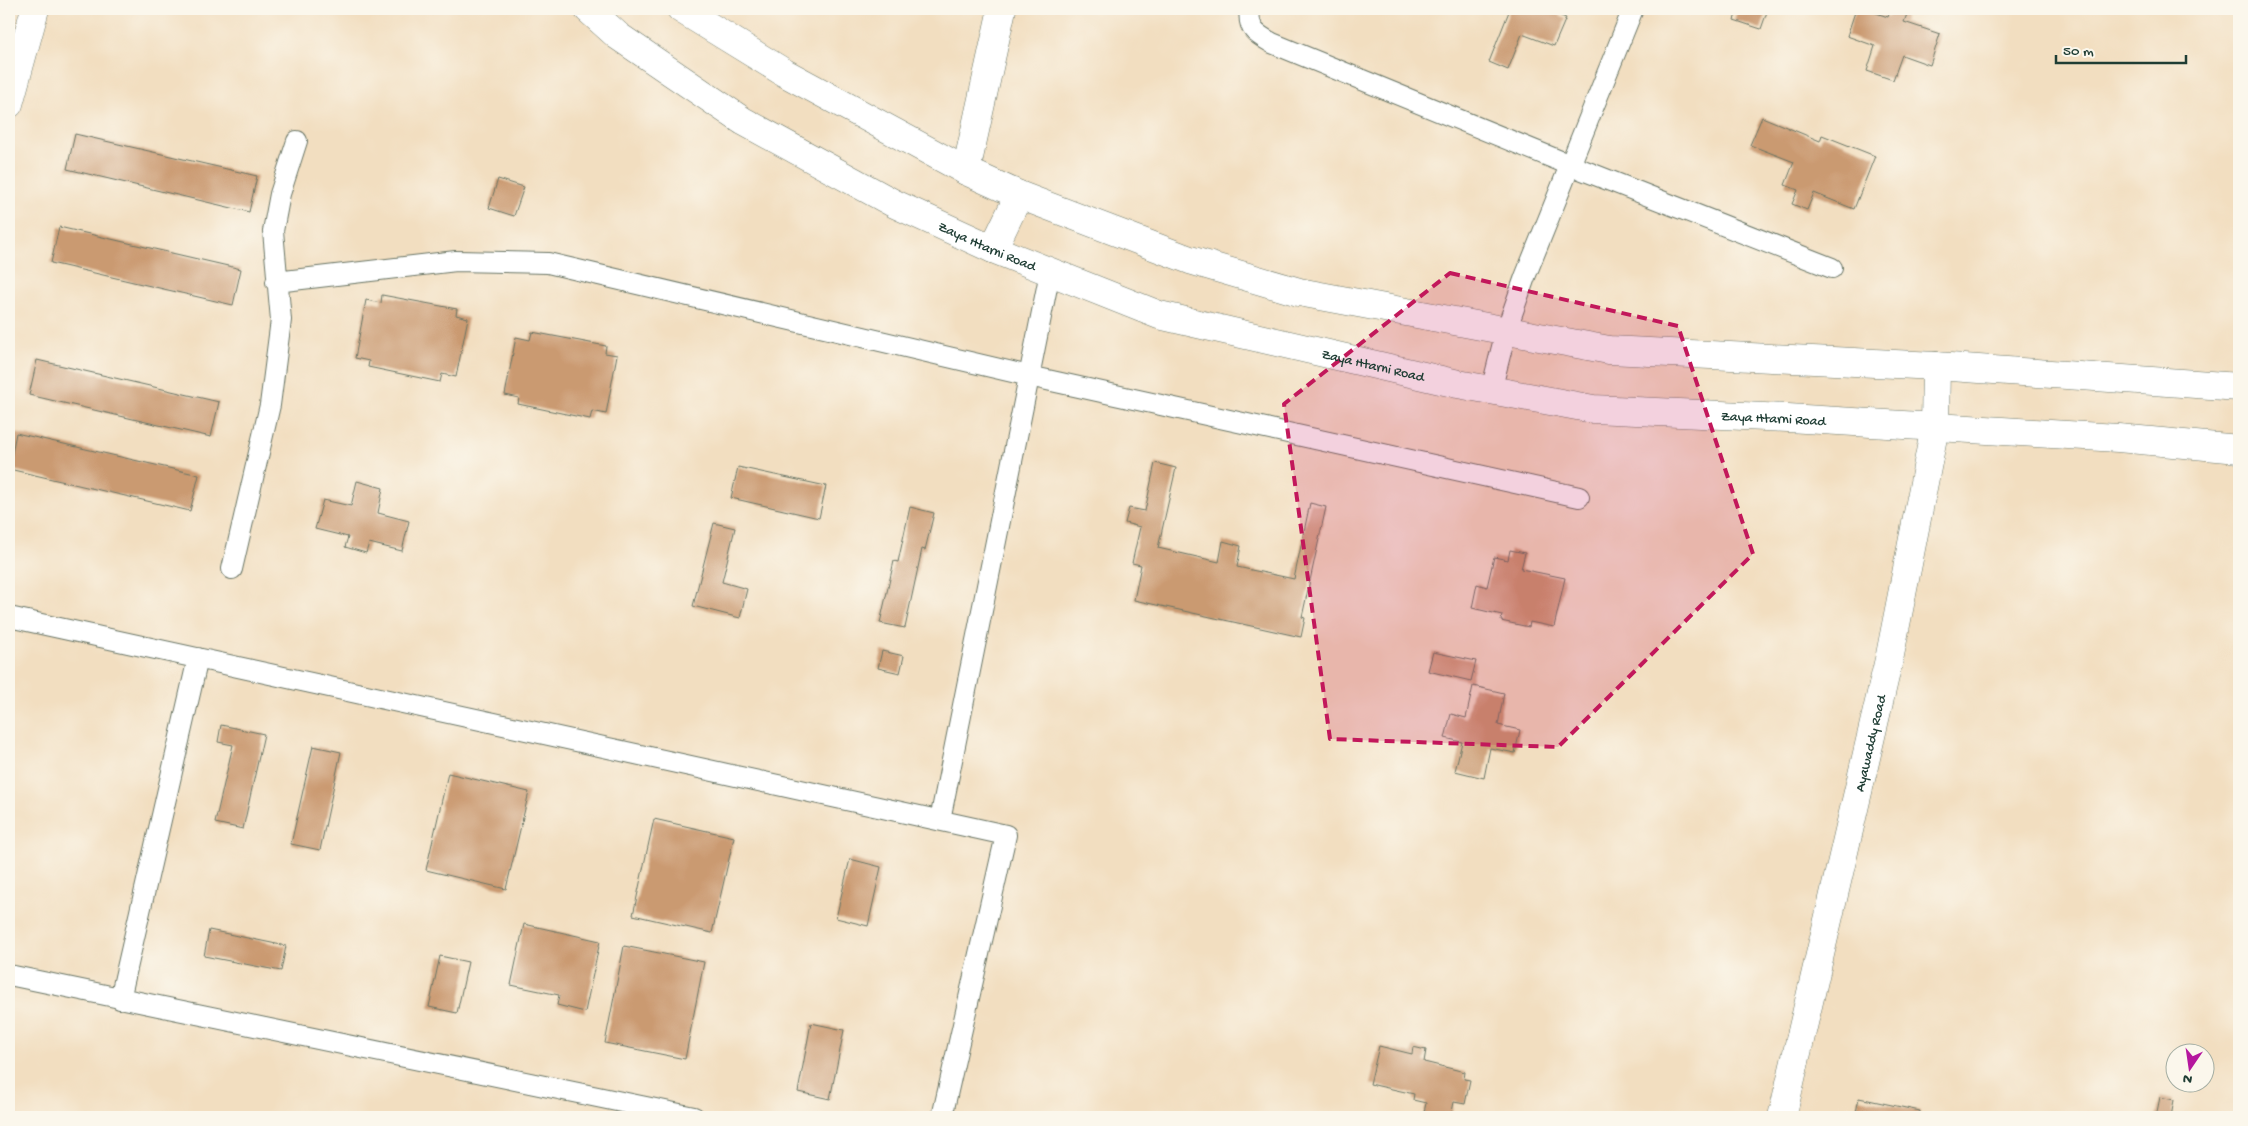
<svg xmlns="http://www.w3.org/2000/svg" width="2248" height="1126" font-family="'Gochi Hand',sans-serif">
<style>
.building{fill:#ca9a71}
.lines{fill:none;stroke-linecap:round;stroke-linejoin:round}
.street-casing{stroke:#697565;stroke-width:22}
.secondary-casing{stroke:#697565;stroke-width:29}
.primary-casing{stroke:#697565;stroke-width:29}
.street{stroke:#fff;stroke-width:20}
.secondary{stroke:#fff;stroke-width:28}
.primary{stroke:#fff;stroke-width:28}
.marked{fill:#c2185b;fill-opacity:0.2;stroke:#c2185b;stroke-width:4;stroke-dasharray:10 6;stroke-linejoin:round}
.labels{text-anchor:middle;stroke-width:5;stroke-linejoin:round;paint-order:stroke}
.street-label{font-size:14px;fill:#1f3d34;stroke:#fbf7ec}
</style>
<rect width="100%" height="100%" fill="#fbf7ec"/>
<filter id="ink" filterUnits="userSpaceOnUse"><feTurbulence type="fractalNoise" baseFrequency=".02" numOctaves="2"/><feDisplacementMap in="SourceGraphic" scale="10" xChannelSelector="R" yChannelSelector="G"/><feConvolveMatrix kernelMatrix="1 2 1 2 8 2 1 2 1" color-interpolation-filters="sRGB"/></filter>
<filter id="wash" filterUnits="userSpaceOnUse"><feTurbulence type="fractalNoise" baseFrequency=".0096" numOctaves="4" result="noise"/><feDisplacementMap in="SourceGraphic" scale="20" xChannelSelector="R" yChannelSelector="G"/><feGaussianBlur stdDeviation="1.12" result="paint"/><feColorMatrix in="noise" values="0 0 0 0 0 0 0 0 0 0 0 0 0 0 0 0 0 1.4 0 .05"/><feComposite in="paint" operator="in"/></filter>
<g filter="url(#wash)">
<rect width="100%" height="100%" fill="#f2dec0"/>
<g id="blocks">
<path class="building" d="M1510,9H1543L1566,18L1554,46L1522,34L1508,70L1489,62Z
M1738,9H1768L1761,29L1734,20Z
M1856,9H1864L1888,17L1891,9H1909L1904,22L1940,34L1930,65L1902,55L1893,80L1867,71L1875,46L1847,36Z
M1762,117L1820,141L1822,135L1875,156L1854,209L1814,193L1807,210L1792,204L1798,190L1785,185L1794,162L1750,145Z
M75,134L257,176L249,212L67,169Z
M498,179L524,187L514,216L489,208Z
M59,227L241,269L233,305L51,263Z
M382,295L457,309L456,315L468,318L456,377L442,374L440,382L368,367L369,361L355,358L366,300L381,303Z
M532,332L606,346L605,353L617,355L606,414L592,411L590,419L518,404L519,398L505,395L516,337L530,340Z
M37,360L219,402L211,437L29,395Z
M16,433L199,475L190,511L9,469Z
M1155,463L1176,468L1158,548L1219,562L1223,541L1241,546L1237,567L1294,579L1310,503L1326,507L1302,617L1305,618L1301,637L1134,600L1141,565L1132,563L1140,527L1125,523L1129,508L1145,511Z
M738,467L826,486L819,518L731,498Z
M357,481L383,488L378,513L409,521L402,551L369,543L366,553L345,547L348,537L315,529L323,500L351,506Z
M910,507L934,513L925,550L922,549L905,628L880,623L894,561L898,562Z
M714,523L735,528L722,582L747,589L740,618L693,606Z
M1510,550L1525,553L1521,569L1565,578L1554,627L1530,622L1529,627L1501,621L1502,615L1472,608L1477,584L1487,587L1494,557L1508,560Z
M882,651L904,656L900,673L878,668Z
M1433,652L1476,661L1471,681L1428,671Z
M1473,686L1504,693L1498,725L1520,730L1515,753L1490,748L1484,778L1455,771L1462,742L1445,738L1451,714L1466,718Z
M221,725L264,734L243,829L215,823L233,745L218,742Z
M313,746L341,752L320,850L291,844Z
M448,773L529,792L506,889L426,870Z
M654,819L734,837L712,933L633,915Z
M850,859L881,867L868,926L836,918Z
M524,924L600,941L585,1012L557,1005L559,995L511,985Z
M209,930L286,946L281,971L204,956Z
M624,946L704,962L685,1059L605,1043Z
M440,956L468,962L457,1013L429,1007Z
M811,1023L844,1030L830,1099L798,1092Z
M1379,1046L1412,1054L1413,1047L1426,1050L1424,1062L1465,1072L1464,1079L1470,1080L1465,1104L1454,1102L1451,1117H1423L1426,1103L1413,1100L1414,1094L1370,1084Z
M2160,1097L2174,1100L2171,1117H2156Z
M1859,1098L1920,1111L1919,1117H1855Z"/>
</g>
</g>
<g filter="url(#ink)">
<use href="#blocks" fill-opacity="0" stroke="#697565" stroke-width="1"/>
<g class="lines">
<g class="street-casing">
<path id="street" d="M1250,9C1247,29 1256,34 1272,43L1570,165L1832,268
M276,282L456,261L548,263L1029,376L1579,497
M1491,391L1506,331L1525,277L1633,9
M232,569L270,405L281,320L273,231L280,194L297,141
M9,617L1006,835L942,1117
M940,820L1050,272
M9,975L694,1117
M120,999L198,658"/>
</g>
<g class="secondary-casing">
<g id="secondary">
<path d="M966,171L1002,9"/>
<path d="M993,249L1019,195"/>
<path id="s1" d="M1782,1117L1890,655L1935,427L1936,366"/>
</g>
</g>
<g class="primary-casing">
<g id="primary">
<path id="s2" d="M588,9L618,36L743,121L895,204L993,249L1159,315L1458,384L1593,409L1788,418L2118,438L2239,449"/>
<path d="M681,9L785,73L966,171L1019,195L1190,260L1299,292L1609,350L1936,366L2239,387"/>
<path d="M9,104L35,9"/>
</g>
</g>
<use href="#street" class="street"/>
<use href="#secondary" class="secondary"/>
<use href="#primary" class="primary"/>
</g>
</g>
<path class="marked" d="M1450,273L1678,326L1753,554L1558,747L1330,739L1284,404Z"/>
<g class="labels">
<g class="street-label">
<text dy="5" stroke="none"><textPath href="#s2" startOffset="466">Zaya Htarni Road</textPath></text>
<text dy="5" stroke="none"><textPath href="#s2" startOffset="871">Zaya Htarni Road</textPath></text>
<text dy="5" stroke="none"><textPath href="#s2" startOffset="1276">Zaya Htarni Road</textPath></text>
<text dy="5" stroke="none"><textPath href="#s1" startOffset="384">Ayawaddy Road</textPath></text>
</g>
</g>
<rect width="2248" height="1126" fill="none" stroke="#fbf7ec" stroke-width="30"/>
<g transform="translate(2190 1068) rotate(193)"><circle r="24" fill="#fbf7ec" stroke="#a3ada2"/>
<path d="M0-4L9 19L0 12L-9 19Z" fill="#b5179e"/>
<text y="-8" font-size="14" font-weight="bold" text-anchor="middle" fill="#1f3d34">N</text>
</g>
<path d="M2056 55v8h130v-8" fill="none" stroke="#1f3d34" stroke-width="2.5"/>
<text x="2063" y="55" font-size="15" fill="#1f3d34" stroke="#fbf7ec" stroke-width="4" paint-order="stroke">50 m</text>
</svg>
